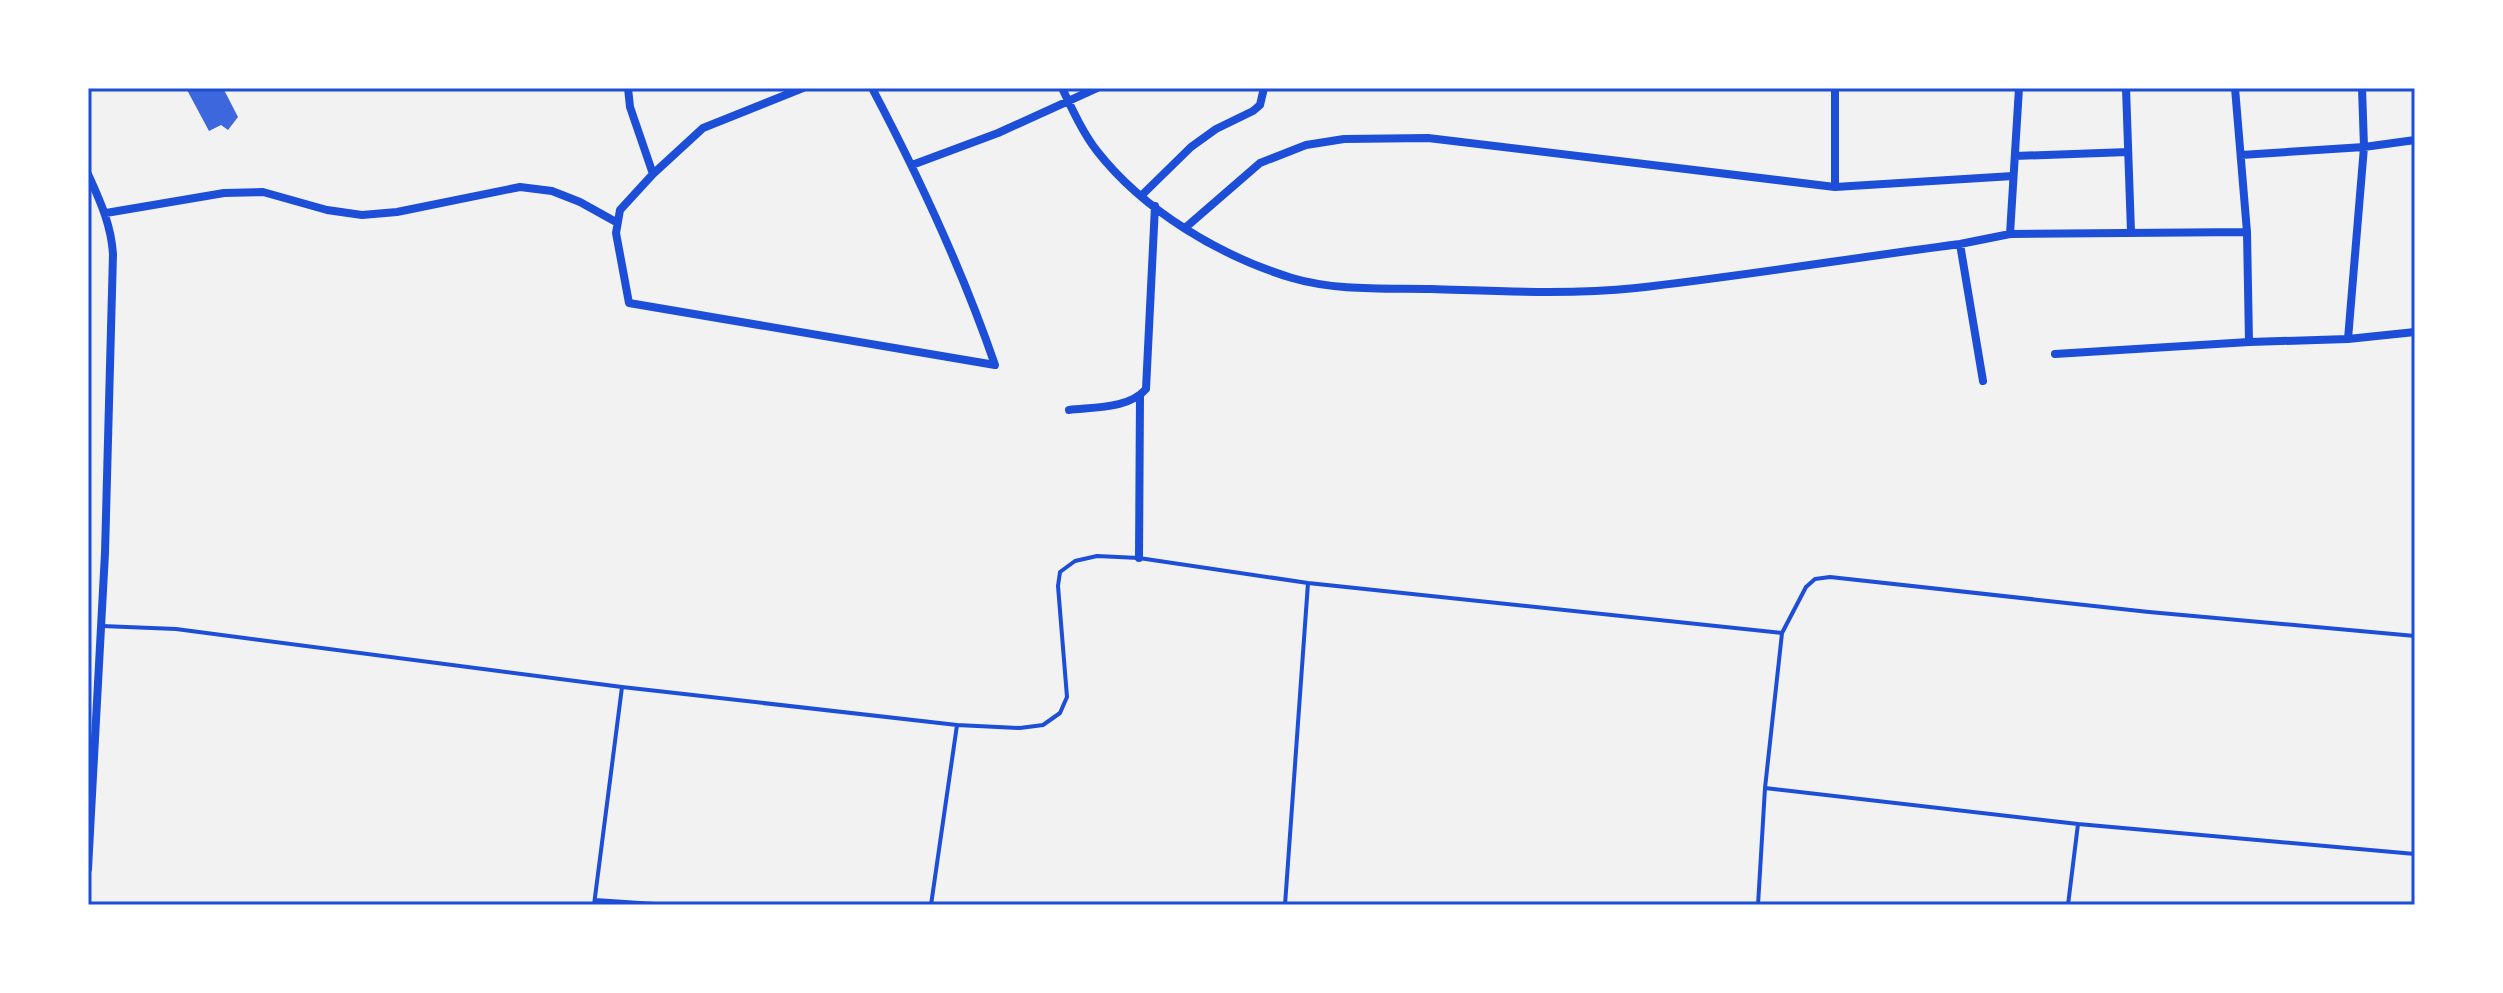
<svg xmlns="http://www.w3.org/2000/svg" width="2503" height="993" font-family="Arial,sans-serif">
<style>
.building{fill:#3d67dc}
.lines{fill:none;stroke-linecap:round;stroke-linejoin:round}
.service{stroke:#1d4ed8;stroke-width:4}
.minor{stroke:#1d4ed8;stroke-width:8}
.neatline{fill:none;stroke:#1d4ed8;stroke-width:3}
</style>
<rect width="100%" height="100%" fill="#f2f2f2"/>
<path class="building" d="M186,88H223L238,117L228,130L221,125L209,131Z"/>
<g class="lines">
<path class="service" d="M102,626L176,629L622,687L957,725L1020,728L1043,725L1060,713L1067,697L1058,586L1060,572L1075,561L1097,556L1139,558L1308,583L1782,633
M1765,788L2078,824L2415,854
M595,900L670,905
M594,905L622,687
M931,905L957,725
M1285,905L1308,583
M1758,905L1765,788L1782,633L1806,587L1815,579L1830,577L2149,612L2415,636
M2068,905L2078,824"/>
<path class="minor" d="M628,88L630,107L653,174
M803,88L703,128L653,174L620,210L616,233L629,303L995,365C962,269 919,177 872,88
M1062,88C1072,109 1083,133 1097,151C1144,211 1220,256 1292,278C1336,291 1386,288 1431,289C1499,291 1568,295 1636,288C1744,276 1852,258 1960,244L2010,234L2247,232
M2126,88L2131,232
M2235,88L2247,232L2249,342
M2241,155L2364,147L2415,140
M2015,156L2128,152
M912,165L998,133L1097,88
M88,174C100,201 111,224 113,254L105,553L88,869
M1835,187V88
M1141,196L1191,147L1216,129L1253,111L1260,105L1264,88
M106,213L224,193L263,192L327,210L362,215L397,212L520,187L552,191L580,202L616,222
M1185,228L1260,163L1306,145L1344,139L1428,138L1835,187L2013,176
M2010,234L2019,88
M1960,244L1983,381
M2348,339L2364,147L2362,88
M2055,354L2249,342L2348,339L2415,332
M1069,410C1093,407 1129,409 1146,389L1155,206
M1139,558L1140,396"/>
</g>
<rect width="2503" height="993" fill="none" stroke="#ffffff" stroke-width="180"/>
<rect x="90" y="90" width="2323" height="813" class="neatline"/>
</svg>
